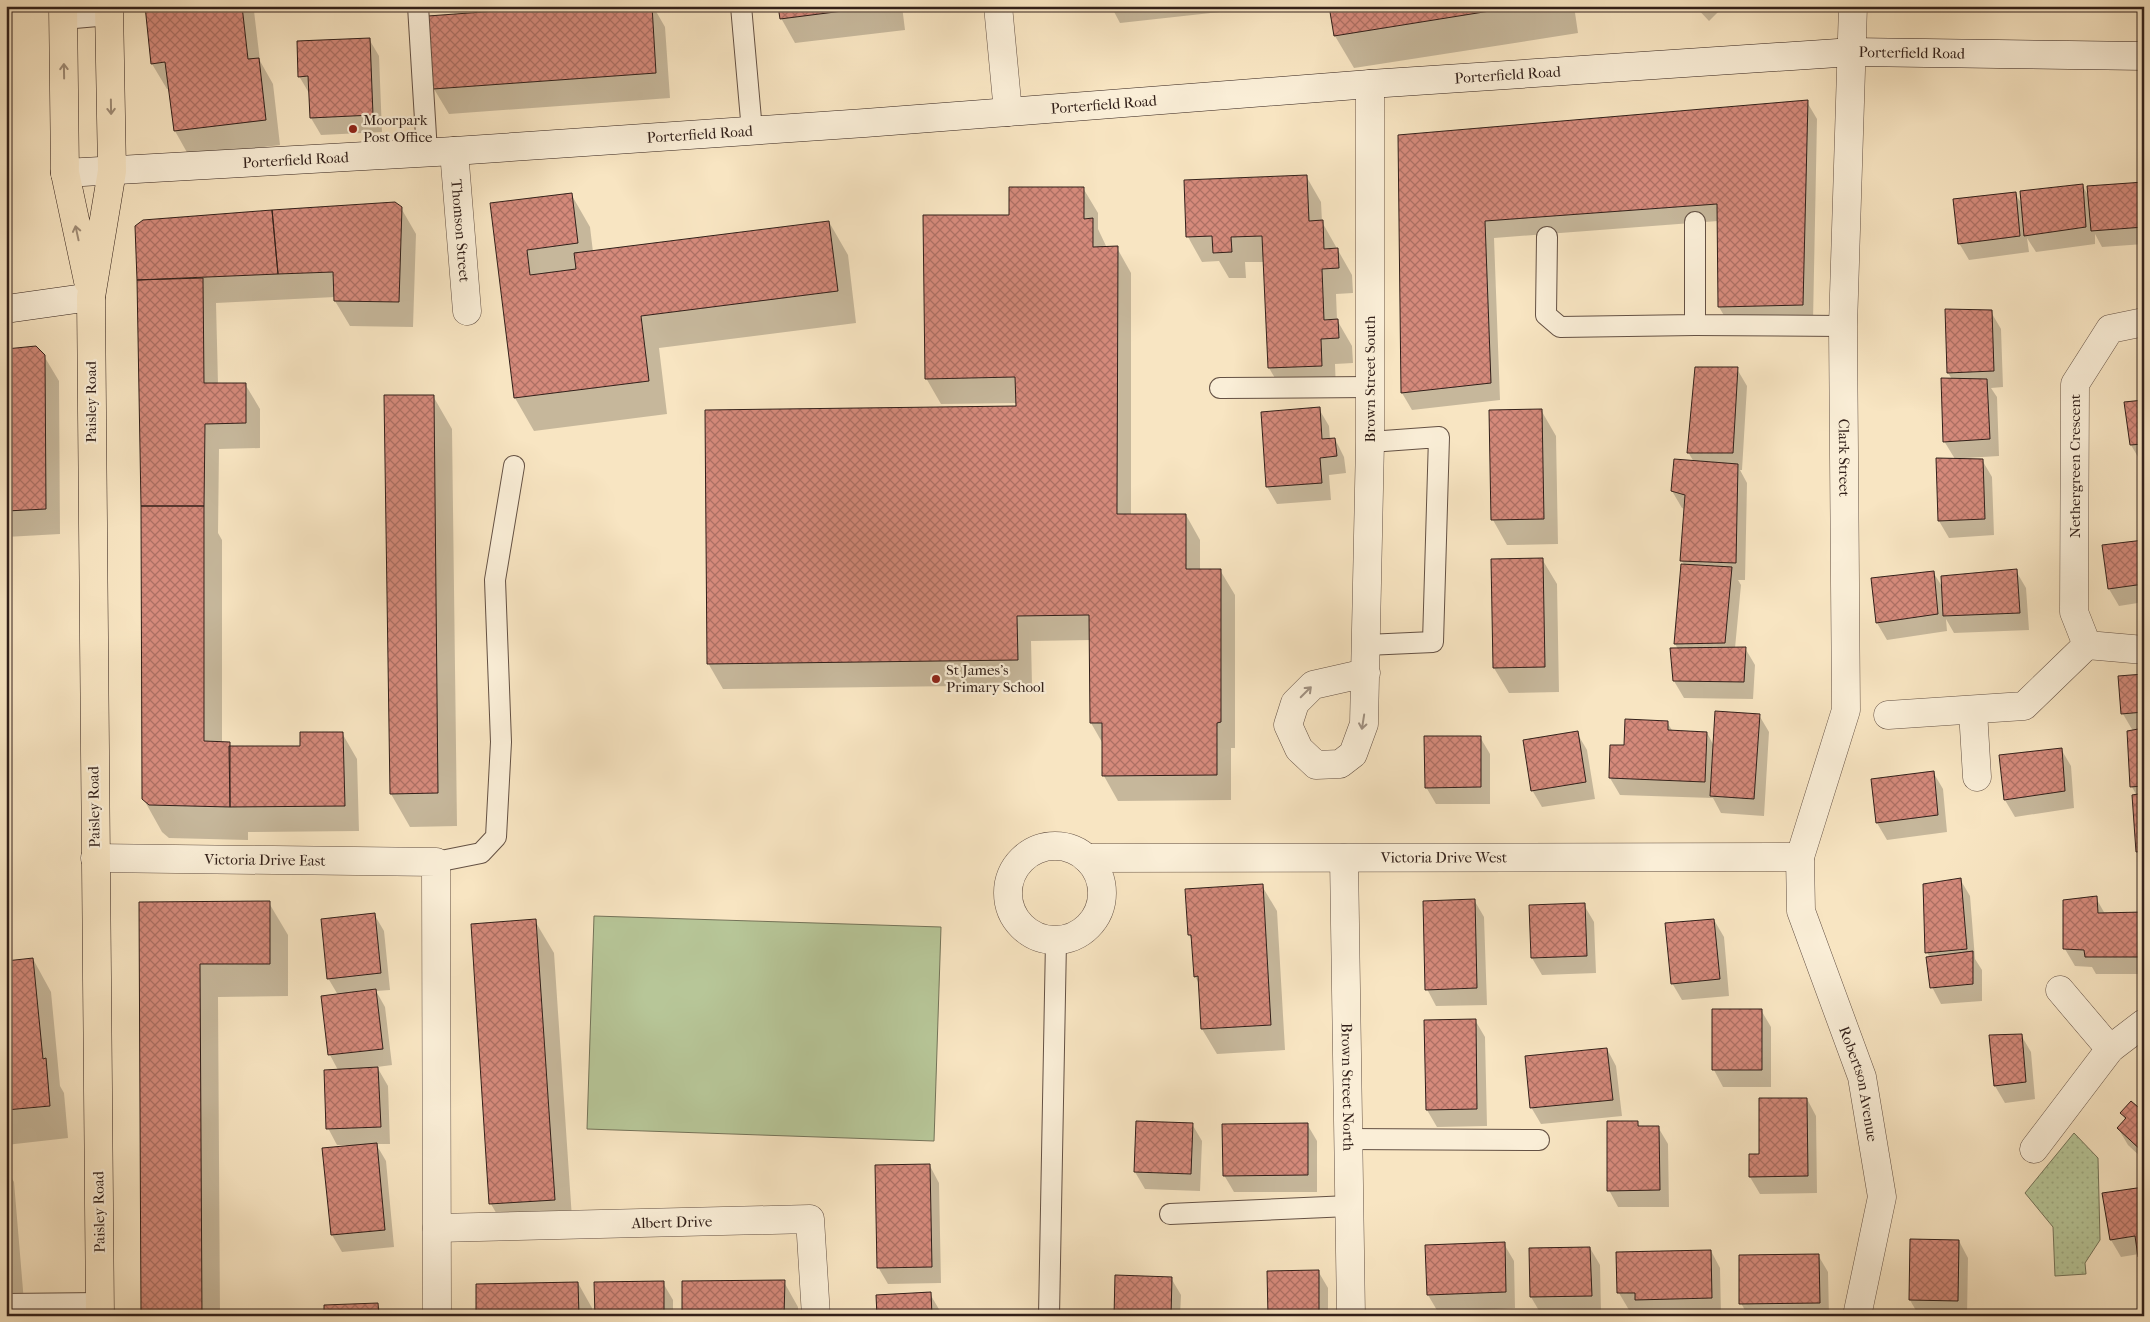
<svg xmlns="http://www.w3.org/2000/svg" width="2150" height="1322" font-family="'IM FELL French Canon',serif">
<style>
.green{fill:#b7c698;stroke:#747359}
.park{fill:url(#park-dots);stroke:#747359}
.shadow{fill:#0003}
.building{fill:url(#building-cross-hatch);stroke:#32201a}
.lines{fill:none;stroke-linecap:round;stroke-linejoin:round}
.lane-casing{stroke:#645144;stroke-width:22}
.street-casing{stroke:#645144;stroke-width:29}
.secondary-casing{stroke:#32201a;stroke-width:29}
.primary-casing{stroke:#32201a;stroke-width:29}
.lane{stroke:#faeed7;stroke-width:20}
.street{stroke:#faeed7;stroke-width:28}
.secondary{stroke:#faeed7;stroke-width:28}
.primary{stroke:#f8e5c2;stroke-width:28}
.oneway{stroke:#9f8c76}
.oneway2{stroke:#a09182}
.poi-dot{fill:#8f2418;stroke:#faeed7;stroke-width:2}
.labels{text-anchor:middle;stroke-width:4.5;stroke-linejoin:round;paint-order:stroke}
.street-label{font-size:15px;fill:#32201a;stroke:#faeed7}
.poi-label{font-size:15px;fill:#32201a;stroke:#faeed7;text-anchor:start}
</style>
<defs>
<pattern id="park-dots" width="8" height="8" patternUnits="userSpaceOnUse" patternTransform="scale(1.25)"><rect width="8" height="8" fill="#b7c698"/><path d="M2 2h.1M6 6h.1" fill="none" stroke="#9eaa82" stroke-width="1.8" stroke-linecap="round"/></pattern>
<pattern id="building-cross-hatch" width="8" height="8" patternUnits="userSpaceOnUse" patternTransform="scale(1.25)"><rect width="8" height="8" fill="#d58a7b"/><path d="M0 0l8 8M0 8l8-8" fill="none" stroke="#ad7064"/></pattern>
</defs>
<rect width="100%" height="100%" fill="#f8e5c2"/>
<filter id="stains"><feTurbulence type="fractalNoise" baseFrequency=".004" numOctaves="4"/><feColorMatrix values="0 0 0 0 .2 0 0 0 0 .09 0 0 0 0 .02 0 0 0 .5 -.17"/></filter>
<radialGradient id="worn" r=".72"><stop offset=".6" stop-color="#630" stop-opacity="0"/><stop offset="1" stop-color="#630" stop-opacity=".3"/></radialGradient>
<path class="green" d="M594,916L941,927L934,1141L587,1129Z"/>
<path class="park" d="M2074,1133L2098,1158L2100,1240L2085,1263L2086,1274L2055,1276L2053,1227L2025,1193Z"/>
<path class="shadow" d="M146,6H251L254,11L260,61L273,84L280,145L189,156L175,131L170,89H167L152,64Z
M582,6H653L665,27L670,98L449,114L434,89Z
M779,6H902L905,30L795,43L781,18Z
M1111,6H1229V11L1120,23Z
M1330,6H1574L1578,33L1354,68L1335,36Z
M1695,6H1724L1709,21Z
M369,39L379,56L382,132L321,135L311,118L309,93L299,76Z
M1807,102L1817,119L1813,322L1729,324L1719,307L1718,221L1494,238L1500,400L1412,410L1402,393L1399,136Z
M1306,176L1321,202L1322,222L1352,275L1353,293L1336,294L1337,320L1352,346L1353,363L1335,364L1336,391L1284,393L1269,368L1265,262H1245L1246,278H1229L1219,261L1202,262L1188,237Z
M2144,183V244L2102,247L2095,234V244L2036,252L2027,238L2029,252L1969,260L1959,243L2015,193L2023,206L2082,185L2089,197Z
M1083,188L1098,213V229L1107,248H1117L1131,273V515H1186L1200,540V570H1220L1235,595V748H1231V800L1118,801L1104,776L1103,744L1091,723V640L1031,641L1032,685L723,689L708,663L1017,408V403L941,404L926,378L1011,216Z
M571,194L590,227L593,252L829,222L848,255L856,323L659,348L667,414L534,431L515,398L491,205Z
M401,208L416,234L413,327L350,326L335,301V297L216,303L218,384H245L260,409V448L219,449L218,533L222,540V743H229L231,747H301L342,733L357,759L359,831L248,832V840L169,838L162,832L143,798L142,506L139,280L136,227Z
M1991,312L2001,329L2003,387L1991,388L1997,397L1999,456L1965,458V460H1982L1992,477L1994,535L1949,538L1939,521L1955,459L1944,441L1952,379L1948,373Z
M6,350L44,356L59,381L60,534L6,537Z
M1737,369L1747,386L1742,470H1740L1747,483L1745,580H1738L1741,585L1735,648H1745L1755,665L1753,699L1684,698L1674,681L1678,649L1675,644L1682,566H1685L1681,560L1685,509L1682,508L1672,491L1694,462L1688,452Z
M433,396L452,429L457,826L410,827L391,794L386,397Z
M2144,401V461L2141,462L2131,445Z
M1319,409L1329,426L1330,440L1335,439L1344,457L1346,473L1329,475L1331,500L1277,504L1267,487Z
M1541,410L1556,436L1558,544L1507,545L1493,520Z
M2144,541V602L2119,606L2109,589L2104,546Z
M1542,559L1557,584L1559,692L1509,693L1494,668Z
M2016,571L2026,588L2029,630L1954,633L1946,619L1947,631L1887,640L1877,623L1872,579L1933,572L1943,588Z
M2144,675V862L2138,851L2137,796L2132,787L2128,732L2133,731L2123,714L2119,677Z
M1759,715L1769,732L1764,816L1721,813L1713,798L1620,795L1610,778L1625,747L1667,722L1673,732L1707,733L1714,746Z
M1577,733L1587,750L1595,799L1542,807L1532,790Z
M1480,737L1490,754V804H1436L1426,787Z
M2061,749L2071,766L2074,808L2015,817L2005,800Z
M1933,772L1943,789L1947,832L1887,840L1877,823L1872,780Z
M1960,879L1970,896L1975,959L1982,970V1001L1941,1004L1932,987L1930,958L1927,952Z
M1262,886L1277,911L1285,1050L1217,1054L1202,1029L1199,984L1195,976L1193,941L1189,935Z
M2096,898L2105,914H2144V974H2096L2092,967L2075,966L2065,949Z
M1474,900L1484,917L1487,1005L1436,1006L1427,989Z
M140,903H269L288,935V996L218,997L220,1316H143Z
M1584,905L1594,922L1596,973L1542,975L1532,958L1530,906Z
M374,914L384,931L390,990L376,991L385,1007L392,1065L377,1067L388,1086L390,1144H376L386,1161L394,1247L342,1252L332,1235L348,1145H337L328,1128L338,1070L330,1055L322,997L338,995L328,978Z
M1714,920L1724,937L1729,996L1682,1000L1672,983Z
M535,921L554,953L573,1233L510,1237L491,1204L472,925Z
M33,959L51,992L60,1086L64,1093L68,1138L6,1145V962Z
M1761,1010L1771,1027V1087H1723L1714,1070Z
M1475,1020L1485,1037L1487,1126L1437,1127L1427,1110Z
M2021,1035L2031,1052L2035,1099L2005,1103L1995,1086L1991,1036Z
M1607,1049L1616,1066L1622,1116L1541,1124L1531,1107Z
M1807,1099L1816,1116L1817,1193L1760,1194L1750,1177L1760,1156Z
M2122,1113L2144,1114V1160L2128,1145L2118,1128L2125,1120Z
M1637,1122L1640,1127H1658L1668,1144L1669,1207H1618L1609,1190Z
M1192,1124L1202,1141L1200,1191L1145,1189L1135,1172Z
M1307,1124L1317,1141V1192H1234L1224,1175Z
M930,1166L939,1183L941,1283L888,1284L878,1267Z
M6,1167L14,1182L24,1302L6,1303Z
M2144,1188V1264L2139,1254L2121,1257L2111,1240Z
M1959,1241L1968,1258L1967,1316H1919L1910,1300Z
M1504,1244L1514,1261L1515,1308L1438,1312L1428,1295Z
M1590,1248L1600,1265L1601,1312L1541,1314L1531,1297L1530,1250Z
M1711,1251L1720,1268L1721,1315L1645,1316L1642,1310H1629L1619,1293L1618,1253Z
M1818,1255L1828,1272L1829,1316H1748L1741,1303Z
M1318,1271L1328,1288V1316H1269Z
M1171,1278L1181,1295L1180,1316H1115Z
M784,1282L798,1307V1316H683Z
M578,1283L592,1308V1316H478Z
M663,1283L673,1300V1316H596Z
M930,1294L940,1311V1316H878Z
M377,1304L384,1316H326Z"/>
<path class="building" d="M145,6H242L248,59L259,58L266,120L174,131L165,62L151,64Z
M565,6H652L656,73L433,89L428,16Z
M778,6H882L780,19Z
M1329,6H1521L1334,36Z
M370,38L373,115L310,118L308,76L298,77L297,41Z
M1808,100L1803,305L1718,307L1717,204L1485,221L1491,383L1401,393L1398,135Z
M1307,175L1309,221L1323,220L1324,249L1338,248L1339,268L1322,269L1324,320L1338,319L1339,338L1321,339L1322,366L1268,368L1262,236L1231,237L1232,252L1213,253L1212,236L1186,237L1184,180Z
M2144,182V227L2091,231L2087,186Z
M2083,184L2086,227L2024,236L2020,191Z
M1009,187H1084V219L1093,218V247L1118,246L1117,514H1186V569H1221V722L1217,723V775L1102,776V723H1090L1089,615L1017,616L1018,660L707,664L705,410L1016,406L1015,377L925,379L923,215H1009Z
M2016,192L2020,236L1958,244L1953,199Z
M572,193L578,243L527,250L530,275L576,269L574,253L829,221L838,291L641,316L649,381L514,398L490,203Z
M395,202L402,207L399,302L334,301L333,272L278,274L272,210Z
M272,210L278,274L137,280L135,226L143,220Z
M203,278L204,383H246V423L205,424L204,506H141L137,280Z
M1945,309L1992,310L1994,371L1947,373Z
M36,346L45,355L46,509L6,511V349Z
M1695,367H1738L1733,453H1687Z
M1941,378L1987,379L1990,439L1943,442Z
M384,395H434L438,793L390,794Z
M2144,400V444L2130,445L2124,402Z
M1320,407L1322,439L1335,438L1337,456L1320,458L1322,483L1266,487L1261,412Z
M1542,409L1544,519L1491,520L1489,410Z
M1936,458L1983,459L1985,519L1938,521Z
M1674,459L1738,464L1736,563L1680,561L1685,495L1671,491Z
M141,506H204V741L230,742V807L149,805L142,799Z
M2144,540V584L2108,589L2102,545Z
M1543,558L1545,667L1493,668L1491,559Z
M1681,564L1732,567L1725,643L1674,644Z
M2017,569L2020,613L1943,616L1941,576Z
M1934,571L1938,614L1876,623L1871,578Z
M1746,647L1744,682L1673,681L1670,648Z
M2144,674V712L2121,714L2118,676Z
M1715,711L1760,714L1754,799L1710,796Z
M1625,719L1668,721V730L1707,732L1705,782L1609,778L1610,745H1624Z
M2144,728V786L2130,787L2127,731Z
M1578,731L1586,782L1531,791L1523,740Z
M300,732H343L345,806L230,807L229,746H300Z
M1424,736H1481V787L1425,788Z
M2062,748L2065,791L2004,800L1999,755Z
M1934,771L1938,815L1876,823L1871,779Z
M2144,793V851L2136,852L2132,795Z
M1961,878L1967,949L1925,953L1923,884Z
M1263,884L1271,1025L1201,1029L1198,976L1194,977L1191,935H1188L1185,889Z
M2097,896L2098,913L2144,912V957H2085L2084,950L2063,949V900Z
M1475,899L1477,988L1425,990L1423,901Z
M270,901V964H200L202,1316H141L139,902Z
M1585,903L1587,956L1531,958L1529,905Z
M375,913L381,973L327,979L321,919Z
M536,919L555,1200L489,1204L471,924Z
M1714,919L1720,979L1671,984L1665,923Z
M1973,951V984L1930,988L1926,957Z
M33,958L43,1059L46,1058L50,1106L6,1110V961Z
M376,989L383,1049L328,1055L321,996Z
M1712,1009H1762V1070H1712Z
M1476,1019L1477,1109L1426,1110L1424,1020Z
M2022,1034L2026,1082L1994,1086L1989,1035Z
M1607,1048L1613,1100L1530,1108L1525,1056Z
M378,1067L381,1127L326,1129L324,1070Z
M1759,1098H1807L1808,1176L1749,1177V1154H1759Z
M2131,1101L2144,1112V1153L2117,1128L2126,1118L2120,1113Z
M1136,1121L1193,1123L1191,1174L1134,1172Z
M1607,1121H1638V1126H1659L1660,1190L1607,1191Z
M1308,1123V1175L1223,1176L1222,1124Z
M377,1143L385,1230L331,1235L322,1148Z
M930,1164L932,1267L877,1268L875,1165Z
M2144,1187V1256L2138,1257L2135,1236L2110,1240L2102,1193Z
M6,1227L10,1277H6Z
M1910,1239L1959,1240L1958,1301L1909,1300Z
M1505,1242L1506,1292L1427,1295L1425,1245Z
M1590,1247L1592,1296L1530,1297L1529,1248Z
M1711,1250L1712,1298L1635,1300V1293H1617L1616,1252Z
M1819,1254L1820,1303L1739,1304V1255Z
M1319,1270V1316H1268L1267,1271Z
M1115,1275L1172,1277L1171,1316H1114Z
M785,1280L784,1316H682V1281Z
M664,1281V1316H595L594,1282Z
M578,1282L579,1316H476V1284Z
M931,1292L932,1316H877L876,1295Z
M378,1303L379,1316H324V1305Z"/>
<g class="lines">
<g class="lane-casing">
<path id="lane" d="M418,6L427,152
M741,6L752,131
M63,19L109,15
M1547,237L1546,315L1560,327L1695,325L1843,326
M1695,325V222
M1220,388L1370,387
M1366,645L1433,642L1439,437L1370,442
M436,862L481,853L496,837L501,742L495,580L514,466
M1348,1139L1539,1140
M1170,1214L1349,1206
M6,1304L100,1303
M1049,1316L1056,941"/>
</g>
<g class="street-casing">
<g id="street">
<path d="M998,6L1008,112"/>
<path id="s1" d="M1853,6L1843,326L1846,710L1800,857L1801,911L1862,1077L1882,1197L1857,1316"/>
<path id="s2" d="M454,151L467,311"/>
<path d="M2144,322L2110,329L2075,384L2074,612L2087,645L2144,650"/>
<path id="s3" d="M1366,673L1313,685L1295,703L1288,725L1299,749L1316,765L1340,764L1353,754L1364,724L1370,442V84"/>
<path d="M1973,711L1977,777"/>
<path d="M1888,715L2024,706L2087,645"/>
<circle cx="1055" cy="893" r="47"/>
<path id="s4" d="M95,858L436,862L437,1316"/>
<path id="s5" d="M1086,858L1800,857"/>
<path id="s6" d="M1344,858L1351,1316"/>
<path d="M2060,990L2110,1049"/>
<path d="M2034,1149L2110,1049L2144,1023"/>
<path id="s7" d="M437,1228L810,1219L816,1316"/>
</g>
</g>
<g class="secondary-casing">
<g id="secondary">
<path id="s8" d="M65,173L454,151L865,123L1370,84L1853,52L2144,56"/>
<path d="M6,309L91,297"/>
</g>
</g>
<g class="primary-casing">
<path id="primary" d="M63,6L65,173L88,281
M100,1316L91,297L112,171L109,6"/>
</g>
<use href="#lane" class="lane"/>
<use href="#street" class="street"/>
<use href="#secondary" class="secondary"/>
<use href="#primary" class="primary"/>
</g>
<defs><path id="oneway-shaft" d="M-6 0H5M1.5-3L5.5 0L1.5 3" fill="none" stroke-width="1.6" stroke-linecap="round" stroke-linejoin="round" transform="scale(1.25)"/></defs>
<g class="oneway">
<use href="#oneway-shaft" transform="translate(64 71) rotate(-91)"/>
<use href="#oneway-shaft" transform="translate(111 107) rotate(89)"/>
<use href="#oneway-shaft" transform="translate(77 233) rotate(-102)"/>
</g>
<g class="oneway2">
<use href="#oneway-shaft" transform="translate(1306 692) rotate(-45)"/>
<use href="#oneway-shaft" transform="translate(1363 722) rotate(99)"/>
</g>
<g class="poi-dot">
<circle cx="353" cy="129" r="5"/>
<circle cx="936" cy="679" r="5"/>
</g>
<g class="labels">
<g class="street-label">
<text dy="5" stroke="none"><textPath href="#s8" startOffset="1851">Porterfield Road</textPath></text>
<text dy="5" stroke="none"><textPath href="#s8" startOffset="1446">Porterfield Road</textPath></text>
<text dy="5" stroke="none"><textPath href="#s8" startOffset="1041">Porterfield Road</textPath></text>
<text dy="5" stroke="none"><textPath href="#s8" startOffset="636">Porterfield Road</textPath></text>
<text dy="5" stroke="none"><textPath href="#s8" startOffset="231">Porterfield Road</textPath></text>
<text dy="5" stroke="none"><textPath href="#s2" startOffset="80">Thomson Street</textPath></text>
<text dy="5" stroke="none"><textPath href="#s3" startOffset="570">Brown Street South</textPath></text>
<text transform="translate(91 402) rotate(-90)" y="5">Paisley Road</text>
<text dy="5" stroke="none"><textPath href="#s1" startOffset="452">Clark Street</textPath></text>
<text transform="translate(2075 466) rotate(-90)" y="5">Nethergreen Crescent</text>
<text transform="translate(94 807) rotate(-91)" y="5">Paisley Road</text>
<text dy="5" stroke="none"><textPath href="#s5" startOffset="358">Victoria Drive West</textPath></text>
<text dy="5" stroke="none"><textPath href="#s4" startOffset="170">Victoria Drive East</textPath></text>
<text dy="5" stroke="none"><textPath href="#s1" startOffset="1095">Robertson Avenue</textPath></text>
<text dy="5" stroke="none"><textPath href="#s6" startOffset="229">Brown Street North</textPath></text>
<text transform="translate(99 1212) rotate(-91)" y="5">Paisley Road</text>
<text dy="5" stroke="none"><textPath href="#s7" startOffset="235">Albert Drive</textPath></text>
</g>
<g class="poi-label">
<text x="363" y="125">Moorpark<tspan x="363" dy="17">Post Office</tspan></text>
<text x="946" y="675">St James's<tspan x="946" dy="17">Primary School</tspan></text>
</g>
</g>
<rect width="2150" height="1322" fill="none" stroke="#f8e5c2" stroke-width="25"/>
<rect x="8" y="8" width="2135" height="1307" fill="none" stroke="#32201a" stroke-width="2.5"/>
<rect x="12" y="12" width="2125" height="1297" fill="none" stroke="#32201a"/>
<rect width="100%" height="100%" filter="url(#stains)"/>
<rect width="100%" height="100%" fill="url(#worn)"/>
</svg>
